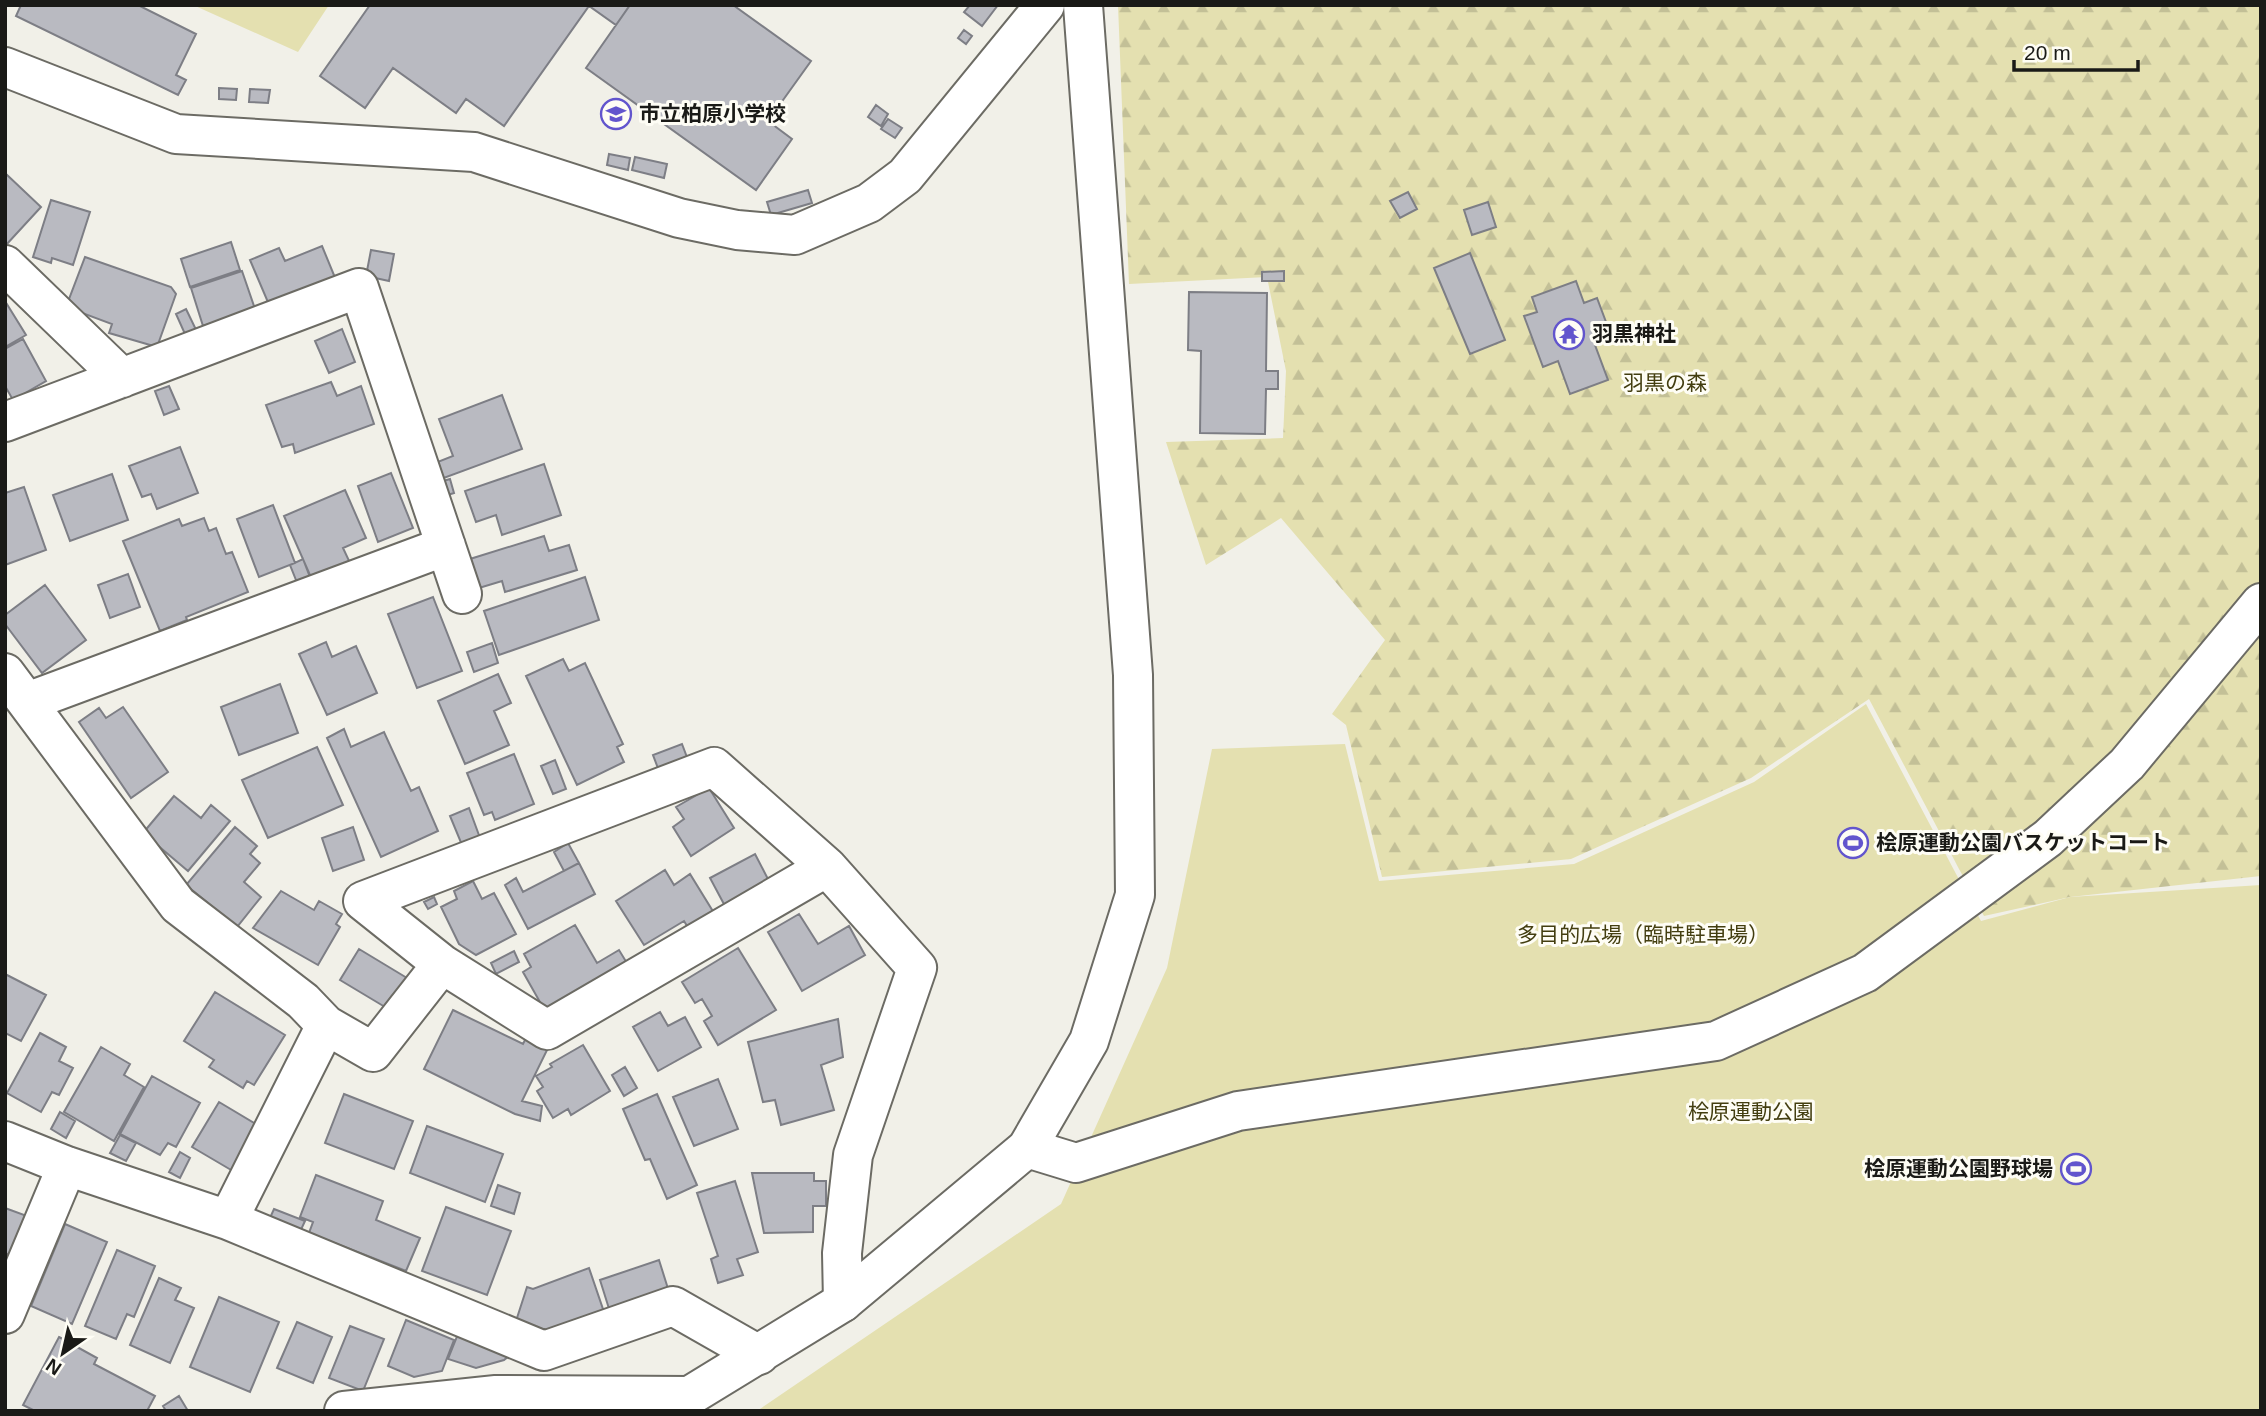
<svg xmlns="http://www.w3.org/2000/svg" width="2266" height="1416" font-family="Arial,'Noto Sans JP',sans-serif">
<style>
.forest{fill:url(#forest-firs)}
.green{fill:#e4e0b0}
.building{fill:#b9bac1;stroke:#7d7e85;stroke-width:2}
.lines{fill:none;stroke-linecap:round;stroke-linejoin:round}
.minor-casing{stroke:#6c6b64;stroke-width:42}
.tertiary-casing{stroke:#6c6b64;stroke-width:42}
.minor{stroke:#fff;stroke-width:38}
.tertiary{stroke:#fff;stroke-width:38}
.labels{text-anchor:middle;stroke-width:6;stroke-linejoin:round;paint-order:stroke}
.poi-label{font-size:21px;font-weight:bold;fill:#1a1a17;stroke:#fefdf5;text-anchor:start}
.park-label{font-size:21px;fill:#433e10;stroke:#fefdf5}
</style>
<defs>
<pattern id="forest-firs" width="22" height="20" patternUnits="userSpaceOnUse" patternTransform="scale(1.75)"><rect width="22" height="20" fill="#e4e0b0"/><path d="M5 1l3.5 6h-7zM16 11l3.5 6h-7z" fill="#c3c097"/></pattern>
</defs>
<rect width="100%" height="100%" fill="#f1f0e8"/>
<path class="forest" d="M1118,5H2261V876L2070,897L1984,916L1869,699L1751,778L1571,859L1382,877L1346,725L1332,714L1385,640L1281,518L1206,565L1166,442L1283,438L1286,371L1267,277L1129,284Z"/>
<path class="green" d="M193,5H329L298,52Z
M1866,704L1981,921L2070,897L2261,885V1411H757L1061,1204L1167,968L1212,749L1345,744L1379,881L1574,864L1754,782Z"/>
<path class="building" d="M21,5H138L196,34L176,75L186,80L178,95L16,16Z
M370,5H630L616,25L589,6L504,126L466,99L456,113L393,68L365,108L320,76Z
M630,5H733L811,61L768,121L792,139L756,190L586,68Z
M970,5H998L982,26L964,12Z
M964,30L972,36L966,44L958,38Z
M219,88L237,89L236,100L219,99Z
M250,89L270,90L268,103L249,102Z
M876,105L888,114L881,126L868,117Z
M888,119L902,128L895,138L881,129Z
M609,154L630,158L628,170L607,165Z
M635,157L667,164L664,178L632,170Z
M5,173L41,207L6,245L5,244Z
M808,190L812,203L771,215L767,202Z
M1408,192L1417,209L1400,218L1390,201Z
M51,200L90,212L73,265L52,258L51,263L33,257Z
M1488,202L1496,227L1472,235L1464,210Z
M231,242L240,270L190,287L181,259Z
M322,246L336,280L270,307L250,260L279,248L285,261Z
M371,250L394,254L389,281L366,276Z
M1470,253L1505,340L1470,354L1434,268Z
M85,257L171,287L176,294L157,347L109,333L112,324L66,307Z
M242,271L255,309L203,326L191,288Z
M1284,271V281H1262V272Z
M1576,281L1584,303L1597,298L1612,338L1595,345L1608,380L1570,394L1558,361L1543,367L1524,316L1537,312L1532,297Z
M1189,292L1267,293L1266,371H1278V389H1266L1265,434L1200,433L1201,351L1188,350Z
M5,301L26,335L5,347Z
M186,309L200,338L189,343L176,314Z
M342,329L355,362L329,373L315,341Z
M23,339L46,381L13,400L5,386V349Z
M331,382L337,396L361,386L374,424L295,453L293,444L282,447L266,405Z
M169,386L179,409L164,415L155,391Z
M502,395L522,449L441,479L435,463L453,456L439,419Z
M180,447L198,493L157,509L151,494L142,497L129,466Z
M544,464L561,515L502,535L496,515L476,522L465,491Z
M391,473L413,528L378,542L358,486Z
M112,474L128,520L70,541L53,495Z
M450,479L454,493L444,496L440,482Z
M24,487L46,550L5,565V493Z
M345,490L366,538L343,548L351,565L313,582L284,516Z
M273,505L295,563L259,577L237,519Z
M204,518L209,531L216,528L226,554L232,552L248,592L186,617L187,620L160,631L123,541L179,519L182,526Z
M544,536L549,551L569,545L577,570L505,592L502,581L479,588L470,559Z
M303,559L313,585L300,590L290,565Z
M128,574L140,607L110,618L98,585Z
M585,577L599,620L499,655L484,611Z
M45,585L86,640L42,673L5,624V615Z
M433,597L462,671L417,688L388,614Z
M326,642L332,657L356,646L377,693L327,715L299,654Z
M492,643L498,663L474,672L467,652Z
M563,659L569,671L585,663L623,744L617,747L624,762L577,785L526,676Z
M498,674L511,703L494,711L509,745L465,764L438,701Z
M280,684L298,733L239,755L221,707Z
M123,707L168,772L131,798L79,722L99,708L106,718Z
M344,729L351,747L384,732L411,791L419,787L438,831L381,857L327,738Z
M682,744L688,760L659,771L653,755Z
M317,747L343,805L268,838L242,780Z
M514,754L534,804L495,820L492,812L484,815L467,773Z
M555,760L566,789L553,794L541,766Z
M709,788L734,828L691,856L673,827L684,819L676,807Z
M174,796L201,818L211,805L230,821L188,871L143,833Z
M469,808L480,838L462,845L450,816Z
M235,827L257,846L250,854L260,863L244,882L261,897L237,927L186,885Z
M353,827L364,860L333,871L322,838Z
M568,843L579,863L564,871L554,852Z
M755,854L769,881L725,906L710,878Z
M579,863L595,894L528,929L505,885L516,878L523,892Z
M665,870L674,885L690,874L714,913L689,929L684,921L644,945L616,901Z
M473,881L482,899L494,893L516,934L476,955L459,944L441,907L457,899L454,891Z
M281,891L314,910L319,901L342,914L336,924L340,927L318,965L253,928Z
M434,897L437,904L428,909L424,902Z
M799,914L818,944L849,926L865,955L802,991L768,932Z
M575,925L597,963L619,950L630,968L545,1011L523,972L531,967L524,954Z
M738,948L776,1010L718,1045L704,1021L712,1016L702,999L695,1003L682,982Z
M359,949L412,981L400,1002L391,997L385,1007L340,980Z
M514,951L519,962L496,974L491,963Z
M5,974L46,995L21,1041L5,1033Z
M215,992L285,1035L254,1085L247,1081L243,1088L209,1067L214,1060L184,1041Z
M453,1010L523,1044L527,1036L549,1046L522,1101L542,1106L540,1121L515,1114L424,1069Z
M660,1012L668,1026L685,1017L701,1047L658,1071L633,1027Z
M838,1019L843,1057L821,1065L834,1110L781,1125L775,1100L763,1102L748,1042Z
M40,1033L66,1047L59,1061L73,1068L59,1095L52,1092L41,1112L7,1093Z
M583,1045L610,1091L571,1115L568,1109L553,1118L537,1091L543,1087L536,1076L552,1067L550,1064Z
M101,1047L130,1064L124,1075L144,1087L114,1141L64,1112Z
M625,1067L637,1088L624,1096L612,1075Z
M152,1076L200,1103L176,1147L168,1143L160,1155L120,1134Z
M718,1079L738,1129L694,1146L673,1097Z
M344,1094L413,1121L394,1169L325,1143Z
M657,1094L697,1185L667,1199L650,1159L645,1160L623,1109Z
M219,1102L269,1132L243,1177L192,1147Z
M60,1112L75,1121L66,1138L51,1129Z
M427,1126L503,1154L485,1202L410,1173Z
M120,1135L136,1143L126,1161L110,1153Z
M180,1152L190,1158L180,1178L169,1172Z
M752,1173H814V1181H826V1206H813V1232L764,1233Z
M316,1175L383,1201L376,1220L420,1238L406,1271L309,1233L313,1222L300,1217Z
M735,1181L758,1252L737,1259L743,1275L718,1283L711,1259L718,1256L697,1193Z
M498,1185L520,1193L514,1214L491,1206Z
M446,1207L511,1231L487,1295L422,1271Z
M5,1208L27,1216L12,1256L5,1253Z
M274,1209L305,1221L299,1234L269,1220Z
M65,1224L107,1242L72,1324L31,1306Z
M117,1250L155,1266L134,1317L127,1314L116,1339L85,1326Z
M659,1260L670,1295L611,1315L600,1280Z
M589,1268L605,1315L555,1333L516,1321L527,1287L533,1289Z
M159,1278L181,1288L175,1300L194,1308L170,1363L130,1345Z
M219,1297L279,1322L250,1392L190,1367Z
M406,1320L454,1340L442,1371L414,1377L388,1366Z
M297,1322L332,1337L313,1383L277,1368Z
M350,1326L384,1339L363,1391L329,1378Z
M460,1329L513,1353L504,1360L476,1368L448,1359Z
M59,1337L97,1358L94,1364L155,1396L147,1411H35L23,1405Z
M179,1396L188,1411H166L163,1406Z"/>
<g class="lines">
<g class="minor-casing">
<path id="minor" d="M5,67L176,134L474,152L679,218L737,230L795,235L869,203L905,176L1045,5
M5,265L122,378
M5,422L359,288L462,594
M5,673L178,905L303,1001L326,1025L228,1220
M27,702L446,546
M442,964L363,901L714,767L827,867
M326,1025L373,1052L442,964L547,1030L827,867L917,968L853,1155L842,1253L843,1302
M5,1141L67,1166L228,1220L544,1351L673,1306L759,1355
M1027,1148L1076,1163L1238,1111L1716,1041L1865,973L2048,838L2127,764L2261,603
M5,1314L67,1166
M344,1411L496,1395L690,1396"/>
</g>
<g class="tertiary-casing">
<path id="tertiary" d="M665,1411L843,1302L1027,1148L1089,1041L1135,895L1133,675L1083,5"/>
</g>
<use href="#minor" class="minor"/>
<use href="#tertiary" class="tertiary"/>
</g>
<defs>
<g id="school-ring" transform="scale(1.575)"><circle r="9.5" fill="#fefdf5" stroke="#6255cd" stroke-width="1.5"/><path d="M0-5L7-2L0 1L-7-2ZM-4 1L0 2.5L4 1V4Q0 6-4 4Z" fill="#6255cd"/></g>
<g id="temple-ring" transform="scale(1.575)"><circle r="9.5" fill="#fefdf5" stroke="#6255cd" stroke-width="1.5"/><path d="M0-6L5-2H3V0L6.5 2.5H4V6H1.5V3h-3V6H-4V2.5H-6.5L-3 0V-2H-5Z" fill="#6255cd"/></g>
<g id="stadium-ring" transform="scale(1.575)"><circle r="9.5" fill="#fefdf5" stroke="#6255cd" stroke-width="1.5"/><path d="M0-5a6.5 5 0 1 0 0 10a6.5 5 0 1 0 0-10ZM-3.5-1.8h7v3.6h-7Z" fill="#6255cd"/></g>
</defs>
<g fill-rule="evenodd">
<use href="#school-ring" x="616" y="114"/>
<use href="#temple-ring" x="1569" y="334"/>
<use href="#stadium-ring" x="1853" y="843"/>
<use href="#stadium-ring" x="2076" y="1169"/>
</g>
<g class="labels">
<g class="poi-label">
<text x="639" y="121">市立柏原小学校</text>
<text x="1592" y="341">羽黒神社</text>
<text x="1876" y="850">桧原運動公園バスケットコート</text>
<text x="2053" y="1176" text-anchor="end">桧原運動公園野球場</text>
</g>
<g class="park-label">
<text x="1665" y="390">羽黒の森</text>
<text x="1643" y="942">多目的広場（臨時駐車場）</text>
<text x="1751" y="1119">桧原運動公園</text>
</g>
</g>
<rect width="2266" height="1416" fill="none" stroke="#1a1a17" stroke-width="14"/>
<g transform="translate(63 1353) rotate(214)" stroke="#fefdf5" stroke-width="5" paint-order="stroke">
<path d="M0-5L12 26L0 18L-12 26Z" fill="#1a1a17"/>
<text y="-10" font-size="19" font-weight="bold" text-anchor="middle" fill="#1a1a17">N</text>
</g>
<path d="M2014 60v10h124v-10" fill="none" stroke="#1a1a17" stroke-width="3.5"/>
<text x="2024" y="60" font-size="21" fill="#1a1a17" stroke="#fefdf5" stroke-width="5" paint-order="stroke">20 m</text>
</svg>
